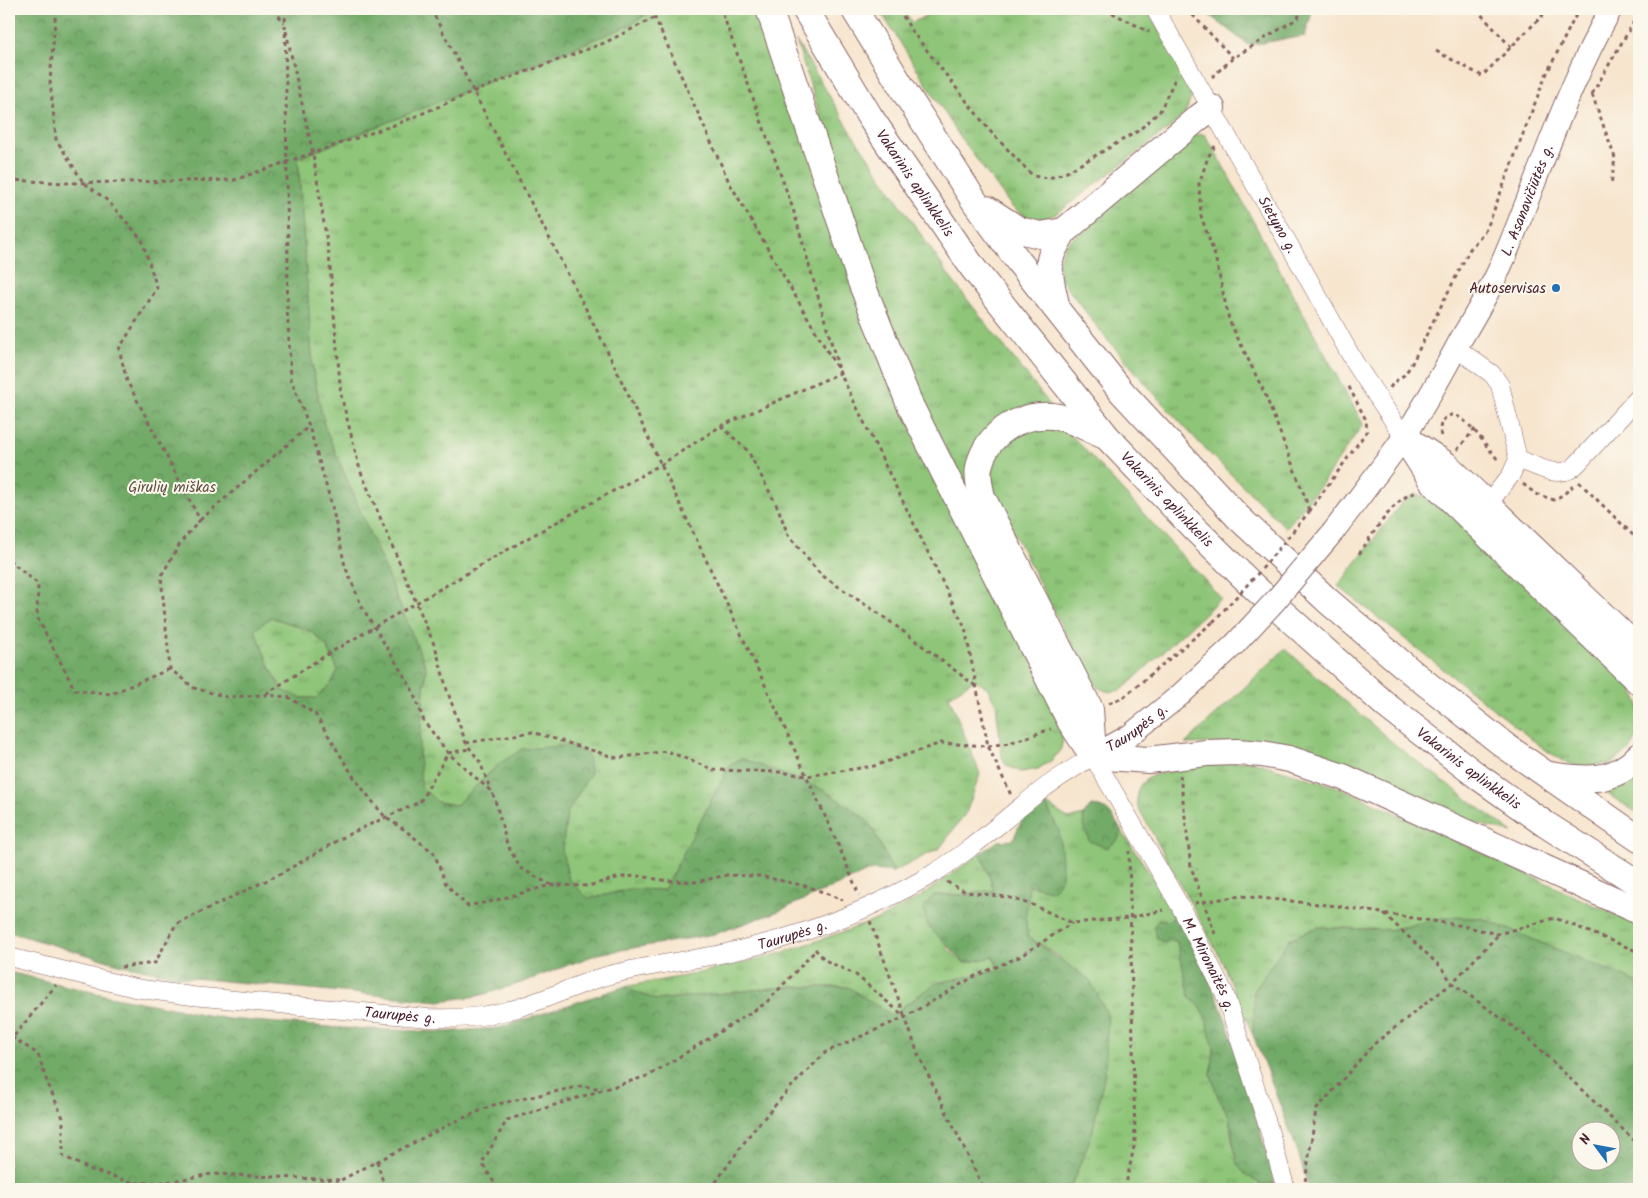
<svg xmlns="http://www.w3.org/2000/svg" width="1648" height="1198" font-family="Kalam,sans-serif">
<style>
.grass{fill:url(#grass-tufts);stroke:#6c7252}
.forest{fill:url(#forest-crowns);stroke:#5e644a;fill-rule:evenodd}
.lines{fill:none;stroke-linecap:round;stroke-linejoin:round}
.minor-casing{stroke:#876464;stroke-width:19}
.major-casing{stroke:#876464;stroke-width:24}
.highway-casing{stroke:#876464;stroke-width:28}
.path{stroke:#876464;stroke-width:3;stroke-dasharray:4 4;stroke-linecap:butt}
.minor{stroke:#fff;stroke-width:18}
.major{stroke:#fff;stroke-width:22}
.highway{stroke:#fff;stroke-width:26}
.major-bridge-casing{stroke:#876464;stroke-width:24;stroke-linecap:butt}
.path-bridge{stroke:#876464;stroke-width:3;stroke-dasharray:4 4;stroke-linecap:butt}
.major-bridge{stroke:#fff;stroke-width:22}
.poi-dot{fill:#1f6fb2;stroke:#fbf7ec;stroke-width:2}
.labels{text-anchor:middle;stroke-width:4;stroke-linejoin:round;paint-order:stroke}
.street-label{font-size:15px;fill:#4a1f2b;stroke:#fbf7ec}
.poi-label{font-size:15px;fill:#4a1f2b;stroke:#fbf7ec;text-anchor:end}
.park-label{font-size:15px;fill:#5e5142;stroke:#fbf7ec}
</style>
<defs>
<pattern id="grass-tufts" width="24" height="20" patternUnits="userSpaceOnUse" patternTransform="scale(1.25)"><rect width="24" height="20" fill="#8ec578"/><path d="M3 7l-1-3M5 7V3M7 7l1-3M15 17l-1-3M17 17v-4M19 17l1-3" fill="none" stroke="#769f63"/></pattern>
<pattern id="forest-crowns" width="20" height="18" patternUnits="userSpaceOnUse" patternTransform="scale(1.25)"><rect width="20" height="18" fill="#72aa68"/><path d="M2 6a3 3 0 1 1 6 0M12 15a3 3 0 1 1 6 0" fill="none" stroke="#608a56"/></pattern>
</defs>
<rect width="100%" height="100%" fill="#fbf7ec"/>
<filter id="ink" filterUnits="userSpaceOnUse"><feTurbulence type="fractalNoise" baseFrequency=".02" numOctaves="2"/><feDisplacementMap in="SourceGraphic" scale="10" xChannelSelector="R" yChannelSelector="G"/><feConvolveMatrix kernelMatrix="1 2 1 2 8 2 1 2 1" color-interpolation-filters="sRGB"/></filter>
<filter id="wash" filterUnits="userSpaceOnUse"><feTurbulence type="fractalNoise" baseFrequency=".0096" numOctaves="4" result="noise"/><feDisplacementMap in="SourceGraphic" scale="20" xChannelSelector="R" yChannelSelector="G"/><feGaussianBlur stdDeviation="1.12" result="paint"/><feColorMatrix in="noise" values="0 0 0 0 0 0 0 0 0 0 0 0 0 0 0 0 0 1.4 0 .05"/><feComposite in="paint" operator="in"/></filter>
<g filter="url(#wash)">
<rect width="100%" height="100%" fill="#f7e5ce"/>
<path class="grass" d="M655,9H763L796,104L1063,732L1062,744L1060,752L1052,760L1038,769L1021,772L1006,765L1002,757L996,704L987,687L974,680L949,696L980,774L967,811L940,848L893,872L872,827L741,758L729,766L664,890L629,889L588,899L569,880L562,851L567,813L590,774L499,764L456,805L437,802L421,786L419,751L426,667L324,425L313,370L298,158L628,26Z
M879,9H904L912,23L937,9H1146L1188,79L1193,93L1185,113L1172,126L1056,214C1038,223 1027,219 1012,207L960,137Z
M796,41L855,138L952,280L1051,406L1020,409L970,493L925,409L875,286Z
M1202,134L1205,135L1215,151L1363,424L1319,488L1286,528L1207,451L1165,406L1106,338L1061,280L1058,262L1065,245L1192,136Z
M1037,427L1065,431L1077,441L1221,598L1124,688C1110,695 1104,691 1091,683L991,489C991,470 995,450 1011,438C1019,433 1029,431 1037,427Z
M1413,495L1432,497L1630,686L1637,698L1639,707V726L1636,739L1630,750L1610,764L1575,766L1561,760L1543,748L1338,586L1403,501Z
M271,617L311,631L326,645L339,670L332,682L316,698C305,698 290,698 282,689C272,679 261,644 255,630Z
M1285,649L1398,747L1513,833L1461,819L1368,775L1321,754L1297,747L1271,742L1185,744Z
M1252,761L1344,789L1639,926V983L1481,918L1446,917L1389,930L1318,927L1289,939L1254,991L1253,1035L1219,955L1138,807C1134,791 1139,782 1154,775L1211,763Z
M1639,768V814L1598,788Z
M1045,803L1069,819L1083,815L1084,825L1118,840L1121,830L1179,917L1167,921L1172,940L1177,942L1190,998L1201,1007L1206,1020L1214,1048L1211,1075L1218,1097L1229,1116L1233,1145L1262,1185L1275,1183L1276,1189H1070L1092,1134L1105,1072L1060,957L1027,936L1026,914L1029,885L1059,831Z
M981,853L994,890L960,895H934L948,949L964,963L993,957L999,970L937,983L891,1015L848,987H783L656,1000L623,987L690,975L779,954L880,919L920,897Z"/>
<path class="forest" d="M9,9H655L628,26L298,158L313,370L324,425L426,667L419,751L421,786L437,802L456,805L499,764L522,749L571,745L588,755L590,774L567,813L562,851L569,880L589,899L629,889L664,890L729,766L741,758L824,790L862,816L872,827L893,872L872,870L774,913L715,934L598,954L518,984L478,996L439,1001L181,977L122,965L9,932ZM271,617L311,631L326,645L338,670L332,682L316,698H300L282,690L269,665L255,630Z
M1204,9H1313L1305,36L1248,45L1208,14Z
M1045,803L1059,831L1062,860V877L1053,891L1029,885L1026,914L1027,936L1090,980L1108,1016L1105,1072L1092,1134L1070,1189H9V972L100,994L228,1019L342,1028L443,1032L499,1028L623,987L656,1000L783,987H848L891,1015L937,983L999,970L993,957L965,963L928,926L923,907L934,895H960L994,890L981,853L998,841L1013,840C1021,821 1024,811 1045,803Z
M1091,806C1111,807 1111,815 1121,830L1118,840L1107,848L1089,841L1084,825L1083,815Z
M1175,917H1179C1195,950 1212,983 1225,1018C1244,1072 1259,1128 1275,1183L1262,1185L1246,1175L1237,1165L1229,1116L1218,1097L1211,1075L1214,1048L1206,1020L1201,1007L1190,998L1177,942L1172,940L1164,943L1156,937L1153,927L1159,919L1167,921Z
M1446,917L1481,918L1639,983V1189H1309L1298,1152L1253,1035L1254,991L1289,939L1318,927L1389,930ZM1610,1130V1160H1580V1130Z"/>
</g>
<g filter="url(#ink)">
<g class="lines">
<g class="minor-casing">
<g id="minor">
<path id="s1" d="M1155,9L1304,271L1355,363L1404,437"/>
<path d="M1456,348L1492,374L1500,385L1518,459L1511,475L1488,504"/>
<path d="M1518,459C1532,464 1554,477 1569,470C1572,469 1576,465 1578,463L1639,397"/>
<path id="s2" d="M9,957L135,988L192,996L428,1018C456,1019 483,1018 510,1010C545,1001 578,983 613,974C649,965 685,961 721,954C793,939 865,913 929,876C970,852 1005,818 1043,789C1059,777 1076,767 1093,756L1180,906L1224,992L1267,1123L1286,1189"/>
</g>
</g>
<g class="major-casing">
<g id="major">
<path id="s3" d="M1333,532C1357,500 1381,469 1404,437C1425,406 1443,372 1461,339C1476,314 1491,289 1502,263C1539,177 1565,90 1611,9"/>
<path id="s4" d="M1093,756L1129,736L1179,696L1235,644"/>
</g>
</g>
<g class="highway-casing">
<g id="highway">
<path d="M769,9L861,282L910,405L1070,721L1093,756"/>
<path id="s5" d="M805,9L870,117L973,268L1108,438L1193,527L1255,588L1388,707L1480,778L1545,824L1639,884"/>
<path d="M854,9L906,94L975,202L1019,262L1122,392L1238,517L1328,601L1414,674L1504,745L1639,839"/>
<path d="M987,209L1019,230L1040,235L1064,231"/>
<path d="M1057,309C1054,294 1048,276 1050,260C1052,250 1059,240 1064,231L1198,118L1212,108"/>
<path d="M1404,437L1432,481L1639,682"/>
<path d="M1413,443L1445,464L1639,650"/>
<path d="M1093,753L1090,709L982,497C980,488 977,477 979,467C987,431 1024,411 1059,417C1074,420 1090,430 1105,436"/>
<path d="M1093,756L1148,760L1207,753L1237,752L1262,754L1289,759L1343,777L1639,911"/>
<path d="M1550,775C1585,780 1613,784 1639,756"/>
</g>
</g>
<path class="path" d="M56,9L50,81L56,139L83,182L108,201L142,240L157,288L119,349L127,381L200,520L181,542L161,576L170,669L194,688L227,697L265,695L288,697L315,714L355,779L376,806L386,818L402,828L434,853L446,884L467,906L493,901L551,885L588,886L620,877L640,876L661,880L696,882L727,875L760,876L810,887L843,900
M274,9L284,23
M285,9L288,269L287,306L291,379L309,426L332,506L345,566L362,607L411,687L424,721L448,753L492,792L495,800L507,844L520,868L551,885
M431,9L605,346L759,672L840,849L859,895
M651,9L729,182L840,373L965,628L988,746L1011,795
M899,9L911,30L990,131L1033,176L1049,178L1067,172L1138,131L1160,111L1176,77
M1105,9L1149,32
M1187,9L1233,58
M1476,9L1511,47
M286,31L313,154L329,255L341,395L360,470L436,649L447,690L466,743L480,762L491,791
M1436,51L1482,76L1549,9
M1212,77L1233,58L1298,18L1302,9
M1592,94L1639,13
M1592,94L1615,158L1611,185
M1215,146L1208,157L1199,184L1201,216L1215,256L1229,320L1265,394L1305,497L1309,511
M9,180L68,183L234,180L397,124L488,86L604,43L654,18
M1390,388L1393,383L1404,375L1410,367L1470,249L1487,228L1545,77L1579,9
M721,426L748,451L778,508L788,535L820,574L888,620L977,687
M1441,436C1438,423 1443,417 1454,414C1474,425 1484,444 1499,461
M1457,450L1475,429
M1579,482L1639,541
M1523,484L1536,494L1554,500L1564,494L1573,486
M1309,512L1367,431L1366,420L1348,385
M200,520L309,426
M1359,554C1371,537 1395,496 1415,493
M9,560L38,584L37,617L75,690L111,694L170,669
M266,694L321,658L528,538L662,464L721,426L840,373L793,209L721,9
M1109,703L1124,697L1213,622
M466,743L532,732L617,758L667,751L714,770L779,772L807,776L874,766L941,743L988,746L1009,743L1051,729
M1180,775L1191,867L1215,934
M947,882L966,892L1007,897L1033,905L1072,923L1129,918L1164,910
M1195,903L1241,896L1337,906L1458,925L1498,934L1555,918L1639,952
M1384,914L1441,967L1452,983L1526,1036L1639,1145
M870,921L905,1017
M815,949L825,960L856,975L905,1017L918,1054L984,1189
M121,967L155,963L176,924L282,873L349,834L420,802L448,753L469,749
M9,1042L56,985
M9,1055L13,1038L38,1054L47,1082L63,1118V1156L91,1170L135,1183L166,1182L212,1174L341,1180
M377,1161L385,1189
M328,1189L341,1180L450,1124L493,1105L582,1086L602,1089
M498,1189L482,1163L507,1120L650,1075L766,1003L815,951
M711,1189L751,1133L790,1088L826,1052L905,1017L975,976L1019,957L1072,923
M1125,1189L1135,1142L1129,851
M1304,1189L1316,1110L1374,1044L1452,983L1498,935"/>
<use href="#minor" class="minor"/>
<use href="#major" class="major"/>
<use href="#highway" class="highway"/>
<g class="major-bridge-casing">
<path id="major-bridge" d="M1235,644L1275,601L1333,532"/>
</g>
<path class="path-bridge" d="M1213,622L1261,570L1309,512"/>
<use href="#major-bridge" class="major-bridge"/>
</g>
</g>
<circle class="poi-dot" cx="1556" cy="288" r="5"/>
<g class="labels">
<g class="street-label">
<text dy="5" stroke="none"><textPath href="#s5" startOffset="206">Vakarinis aplinkkelis</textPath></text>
<text dy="5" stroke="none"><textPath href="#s3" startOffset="386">L. Asanavičiūtės g.</textPath></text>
<text dy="5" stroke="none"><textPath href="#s1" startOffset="248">Sietyno g.</textPath></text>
<text dy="5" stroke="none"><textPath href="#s5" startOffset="611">Vakarinis aplinkkelis</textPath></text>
<text dy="5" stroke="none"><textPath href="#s4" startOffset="52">Taurupės g.</textPath></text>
<text dy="5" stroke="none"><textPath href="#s5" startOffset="1016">Vakarinis aplinkkelis</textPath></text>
<text dy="5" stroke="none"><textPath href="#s2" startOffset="800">Taurupės g.</textPath></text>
<text dy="5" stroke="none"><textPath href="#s2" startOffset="1391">M. Mironaitės g.</textPath></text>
<text dy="5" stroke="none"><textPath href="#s2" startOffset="396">Taurupės g.</textPath></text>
</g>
<g class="poi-label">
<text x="1546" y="293">Autoservisas</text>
</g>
<g class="park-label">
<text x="172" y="492">Girulių miškas</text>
</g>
</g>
<rect width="1648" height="1198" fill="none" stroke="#fbf7ec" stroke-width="30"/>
<g transform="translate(1596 1146) rotate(302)"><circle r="24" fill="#fbf7ec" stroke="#b4a19f"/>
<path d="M0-4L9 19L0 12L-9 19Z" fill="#1f6fb2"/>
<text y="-8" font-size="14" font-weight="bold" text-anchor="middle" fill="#4a1f2b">N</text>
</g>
</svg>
